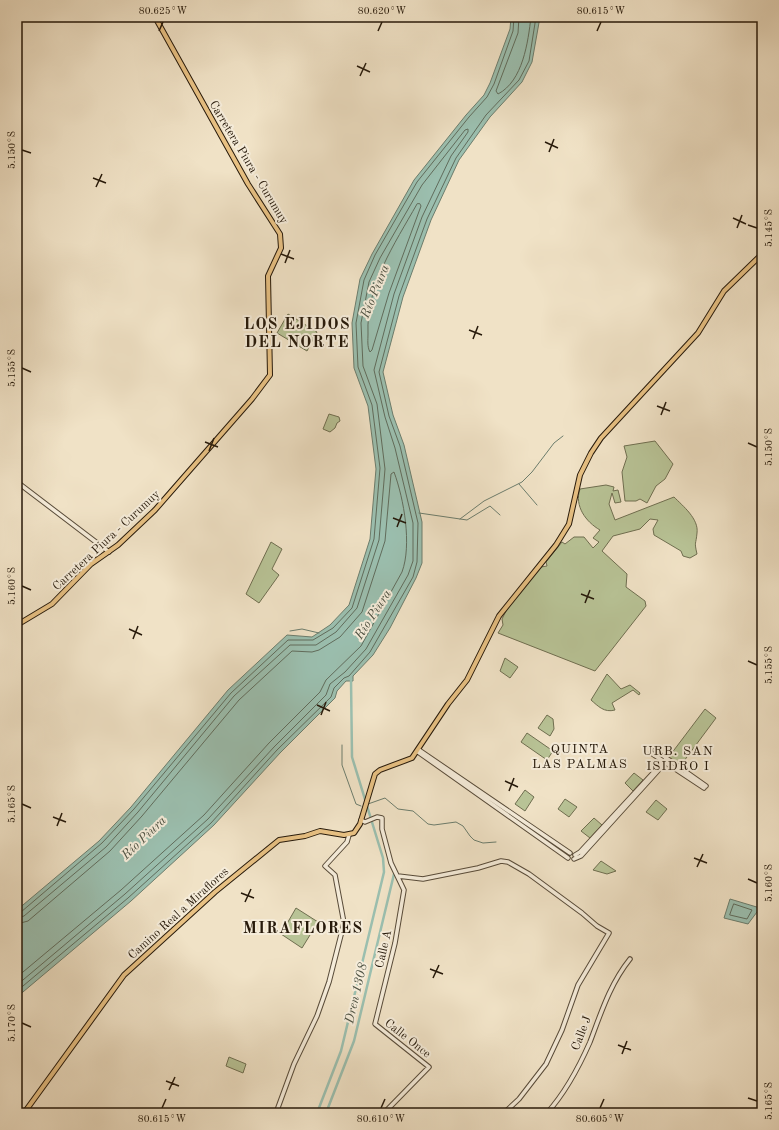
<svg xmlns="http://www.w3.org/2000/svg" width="779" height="1130" font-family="'Old Standard TT',serif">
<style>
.green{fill:#b8c396;stroke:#6f6e50}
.water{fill:#9bbfaf;stroke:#6c7d6d}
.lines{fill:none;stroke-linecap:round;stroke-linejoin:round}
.shore{stroke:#606c5c;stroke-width:1}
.stream{stroke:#6c7d6d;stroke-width:1}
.canal{stroke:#9bbfaf;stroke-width:2.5}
.minor-casing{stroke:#584b39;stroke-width:5.5}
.major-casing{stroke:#26190a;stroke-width:6}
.minor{stroke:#f5ecda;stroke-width:3.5}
.major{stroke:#e8c183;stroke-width:4}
.ticks{fill:none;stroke:#26190a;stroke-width:1.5}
.labels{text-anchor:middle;stroke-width:4;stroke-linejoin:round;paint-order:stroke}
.street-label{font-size:12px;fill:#26190a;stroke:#f5ecda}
.water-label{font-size:13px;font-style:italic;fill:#4f5344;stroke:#f5ecda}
.neighbourhood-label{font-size:13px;letter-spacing:1px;fill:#26190a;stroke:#f5ecda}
.district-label{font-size:16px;font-weight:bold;letter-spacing:1px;fill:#26190a;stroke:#f5ecda}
.neatline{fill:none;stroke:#26190a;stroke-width:1.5}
.ticks-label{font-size:10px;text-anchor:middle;fill:#26190a}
</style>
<rect width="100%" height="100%" fill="#f0e2c6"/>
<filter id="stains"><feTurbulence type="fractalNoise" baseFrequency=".005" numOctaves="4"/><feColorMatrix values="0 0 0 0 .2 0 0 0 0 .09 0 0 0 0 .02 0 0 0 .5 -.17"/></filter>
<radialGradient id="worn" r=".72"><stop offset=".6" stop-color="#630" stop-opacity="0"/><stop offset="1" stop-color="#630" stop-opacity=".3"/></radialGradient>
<path class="green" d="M288,314L317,332L307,351L277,333Z
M329,414L339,417L340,421L337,423L335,428L330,432L323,429Z
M655,441L673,464L665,479L656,486L647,503L640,499L636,501H625L622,472L627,457L624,446Z
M606,485L614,487L613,491L618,490L621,502L615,503L612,493L609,504L615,520L674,497C683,506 699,519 697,533C696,545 694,541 697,554L690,558L683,556L681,551L654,535L653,529L658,520L650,519L640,529L613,536L602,551L627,574L626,587L645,601L646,606L595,671L498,633L503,625L502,619L507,609L541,567L547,566L546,562L562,542L565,544L574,537H584L593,548L599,542L593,538L600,530C586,522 574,506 580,489Z
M271,542L282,549L272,569L279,575L259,603L246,594Z
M505,658L518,667L510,678L500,671Z
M607,674L621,689L630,685L640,693L639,695L633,690L612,703L615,710C604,713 598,706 591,700Z
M705,709L716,718L681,765L668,758Z
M547,715L553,719L554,729L550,736L538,728Z
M527,733L553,751L547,760L521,742Z
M634,773L643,780L633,791L625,783Z
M525,790L534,797L525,811L515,804Z
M565,799L577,807L569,817L558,809Z
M656,800L667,809L658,820L646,812Z
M594,818L602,825L590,838L581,831Z
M601,861L616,871L607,874L593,870Z
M296,908L318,922L302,948L281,934Z
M229,1057L246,1064L243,1073L226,1066Z"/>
<path class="water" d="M511,17H540L532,62L522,82L490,117L459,160L431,220L403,297L383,372L393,415L404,445L422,522V563L416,578L390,628L373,655L353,676V681H346L337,691L335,698L280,753L214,825L131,901L17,997V910L99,841L131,807L228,690L287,635L312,637L330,625L349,605L370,539L376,469L368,406L354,368L352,323L360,279L372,254L414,180L466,115L484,95L490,83L510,29Z
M730,899L760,908L748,924L724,918Z"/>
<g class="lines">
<path class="shore" d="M519,17L518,33L496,91L498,94C523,81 528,42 531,17
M420,204L421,206L389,293L372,350L370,352C367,347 368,339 368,334C366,285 394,245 417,204Z
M734,904L752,910L747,919L730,915Z
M17,913L21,912L102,843L134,809L231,693L288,640H313L333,628L352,608L374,539L380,468L372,405L358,367L356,323L364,280L375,255L417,182L469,117L487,97L494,84L513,31L514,17
M17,918L24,916L106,847L138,812L234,696L290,645H316L336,632L357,608L379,540L385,469L377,404L363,366L361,323L369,282L380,258L422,185L465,130L468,129V132L451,156L422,217L394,294L374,370L385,417L395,448L413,523V561L408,575L366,649L345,672L330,684L326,695L274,747L208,819L125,894L17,985
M17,924L28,921L110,851L142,816L239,700L292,651L312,652L319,650L340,637L362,612L385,541L391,474L394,472C404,499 412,545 402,572L361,646L326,680L320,692L269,743L204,815L121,890L17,977
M17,991L128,898L211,823L277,750L331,697L334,688L344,678L349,676L370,652L413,577L417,562L418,523L400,446L389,416L379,372L399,296L427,219L456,158L486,115L519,80L529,61L536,17"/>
<path class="stream" d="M519,484L537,505
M419,513L467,520L490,506L500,515
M460,519L484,501L522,482L532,472L554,443L563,436
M290,631L302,629L319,633
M342,745V765L356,804L361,806
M368,804L385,798L398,809L413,811L428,824L434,825L456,822L463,826L470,836L474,840L483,843L496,842"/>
<path class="canal" d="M317,1113L341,1051L384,872L383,858L352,757L351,679
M326,1113L354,1041L394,874"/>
<g class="minor-casing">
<path id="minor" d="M17,482L109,552
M419,750L570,853
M655,750L706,786
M418,752L568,858
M651,753L704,788
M361,820L365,822L377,817L382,818V829L391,863L404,890L395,943L375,1024L429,1067L384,1113
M574,859L581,856L665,763L666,759L580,852L575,855
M398,876L423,879L478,868L501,861L508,862L529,874L582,913L597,926L609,933L578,985L562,1030L546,1064L519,1099L504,1113
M276,1113L294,1064L317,1016L329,982L344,923L335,875L325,866L347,842L349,835
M547,1113C565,1093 579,1067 590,1042C601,1013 610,984 630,959"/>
</g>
<g class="major-casing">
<path id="major" d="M17,625L52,604L91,564L118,545L155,510L252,399L270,375L268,276L281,248L280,234L248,184L155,17
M24,1113L124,975L215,892L279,840L305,836L320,831L344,835L354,833L360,824L375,774L380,770L412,758L448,704L467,680L499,616L556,545L569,524L580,475L591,453L601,438L698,333L724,291L762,254"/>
</g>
<use href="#minor" class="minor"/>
<use href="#major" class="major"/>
</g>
<path class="ticks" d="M159,31L163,22M378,31L382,22M597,31L601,22M357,66L370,72M360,76L366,63M545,142L558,148M22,150L31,153M549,152L554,139M93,178L106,183M96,187L102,174M733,218L746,224M748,225L757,228M737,228L742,215M281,254L294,259M285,263L290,250M469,330L482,335M473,339L478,326M22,368L31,372M657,406L670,411M661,415L666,402M205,442L218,447M748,443L757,447M209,451L214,438M393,518L406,523M397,527L402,514M22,586L31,590M581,594L594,599M585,603L590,590M129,629L142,635M133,639L138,626M748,661L757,665M317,705L330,711M321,715L326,702M505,781L518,787M509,791L514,778M22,804L31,808M53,817L66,822M57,826L62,813M694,858L707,863M697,867L703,854M748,879L757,883M241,893L254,898M245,902L251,889M430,969L443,974M433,978L439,965M22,1023L31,1027M618,1045L631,1050M622,1054L627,1041M166,1081L179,1086M169,1090L175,1077M748,1098L757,1101M162,1108L166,1099M381,1108L385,1099M600,1108L604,1099"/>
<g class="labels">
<g class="street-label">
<text transform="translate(249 162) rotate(59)" y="4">Carretera Piura - Curumuy</text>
<text transform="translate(106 540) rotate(-43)" y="4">Carretera Piura - Curumuy</text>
<text transform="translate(178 913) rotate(-42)" y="4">Camino Real a Miraflores</text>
<text transform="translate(383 949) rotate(-77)" y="4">Calle A</text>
<text transform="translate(581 1033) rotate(-69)" y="4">Calle J</text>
<text transform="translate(408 1038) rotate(38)" y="4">Calle Once</text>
</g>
<g class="water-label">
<text transform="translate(374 291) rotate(-68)" y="5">Río Piura</text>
<text transform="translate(372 614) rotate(-57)" y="5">Río Piura</text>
<text transform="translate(143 837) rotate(-44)" y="5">Río Piura</text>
<text transform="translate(355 993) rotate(-77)" y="5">Dren 1308</text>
</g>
<g class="neighbourhood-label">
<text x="580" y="753">QUINTA<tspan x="580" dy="15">LAS PALMAS</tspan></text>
<text x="678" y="755">URB. SAN<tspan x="678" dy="15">ISIDRO I</tspan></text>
</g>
<g class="district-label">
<text x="297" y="329">LOS EJIDOS<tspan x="297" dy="18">DEL NORTE</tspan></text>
<text x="303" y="933">MIRAFLORES</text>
</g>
</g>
<rect width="779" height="1130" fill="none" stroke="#f0e2c6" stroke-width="44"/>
<rect x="22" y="22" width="735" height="1086" class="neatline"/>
<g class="ticks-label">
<text x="163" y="14">80.625°W</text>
<text x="382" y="14">80.620°W</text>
<text x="601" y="14">80.615°W</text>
<text transform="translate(11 150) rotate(-90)" y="4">5.150°S</text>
<text transform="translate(768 228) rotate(-90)" y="4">5.145°S</text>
<text transform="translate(11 368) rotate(-90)" y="4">5.155°S</text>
<text transform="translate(768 447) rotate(-90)" y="4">5.150°S</text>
<text transform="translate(11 586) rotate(-90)" y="4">5.160°S</text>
<text transform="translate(768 665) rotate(-90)" y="4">5.155°S</text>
<text transform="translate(11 804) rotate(-90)" y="4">5.165°S</text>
<text transform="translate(768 883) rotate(-90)" y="4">5.160°S</text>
<text transform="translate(11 1023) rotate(-90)" y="4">5.170°S</text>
<text transform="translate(768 1101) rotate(-90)" y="4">5.165°S</text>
<text x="162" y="1122">80.615°W</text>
<text x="381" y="1122">80.610°W</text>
<text x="600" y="1122">80.605°W</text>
</g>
<rect width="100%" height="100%" filter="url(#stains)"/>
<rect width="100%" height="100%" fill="url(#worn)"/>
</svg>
